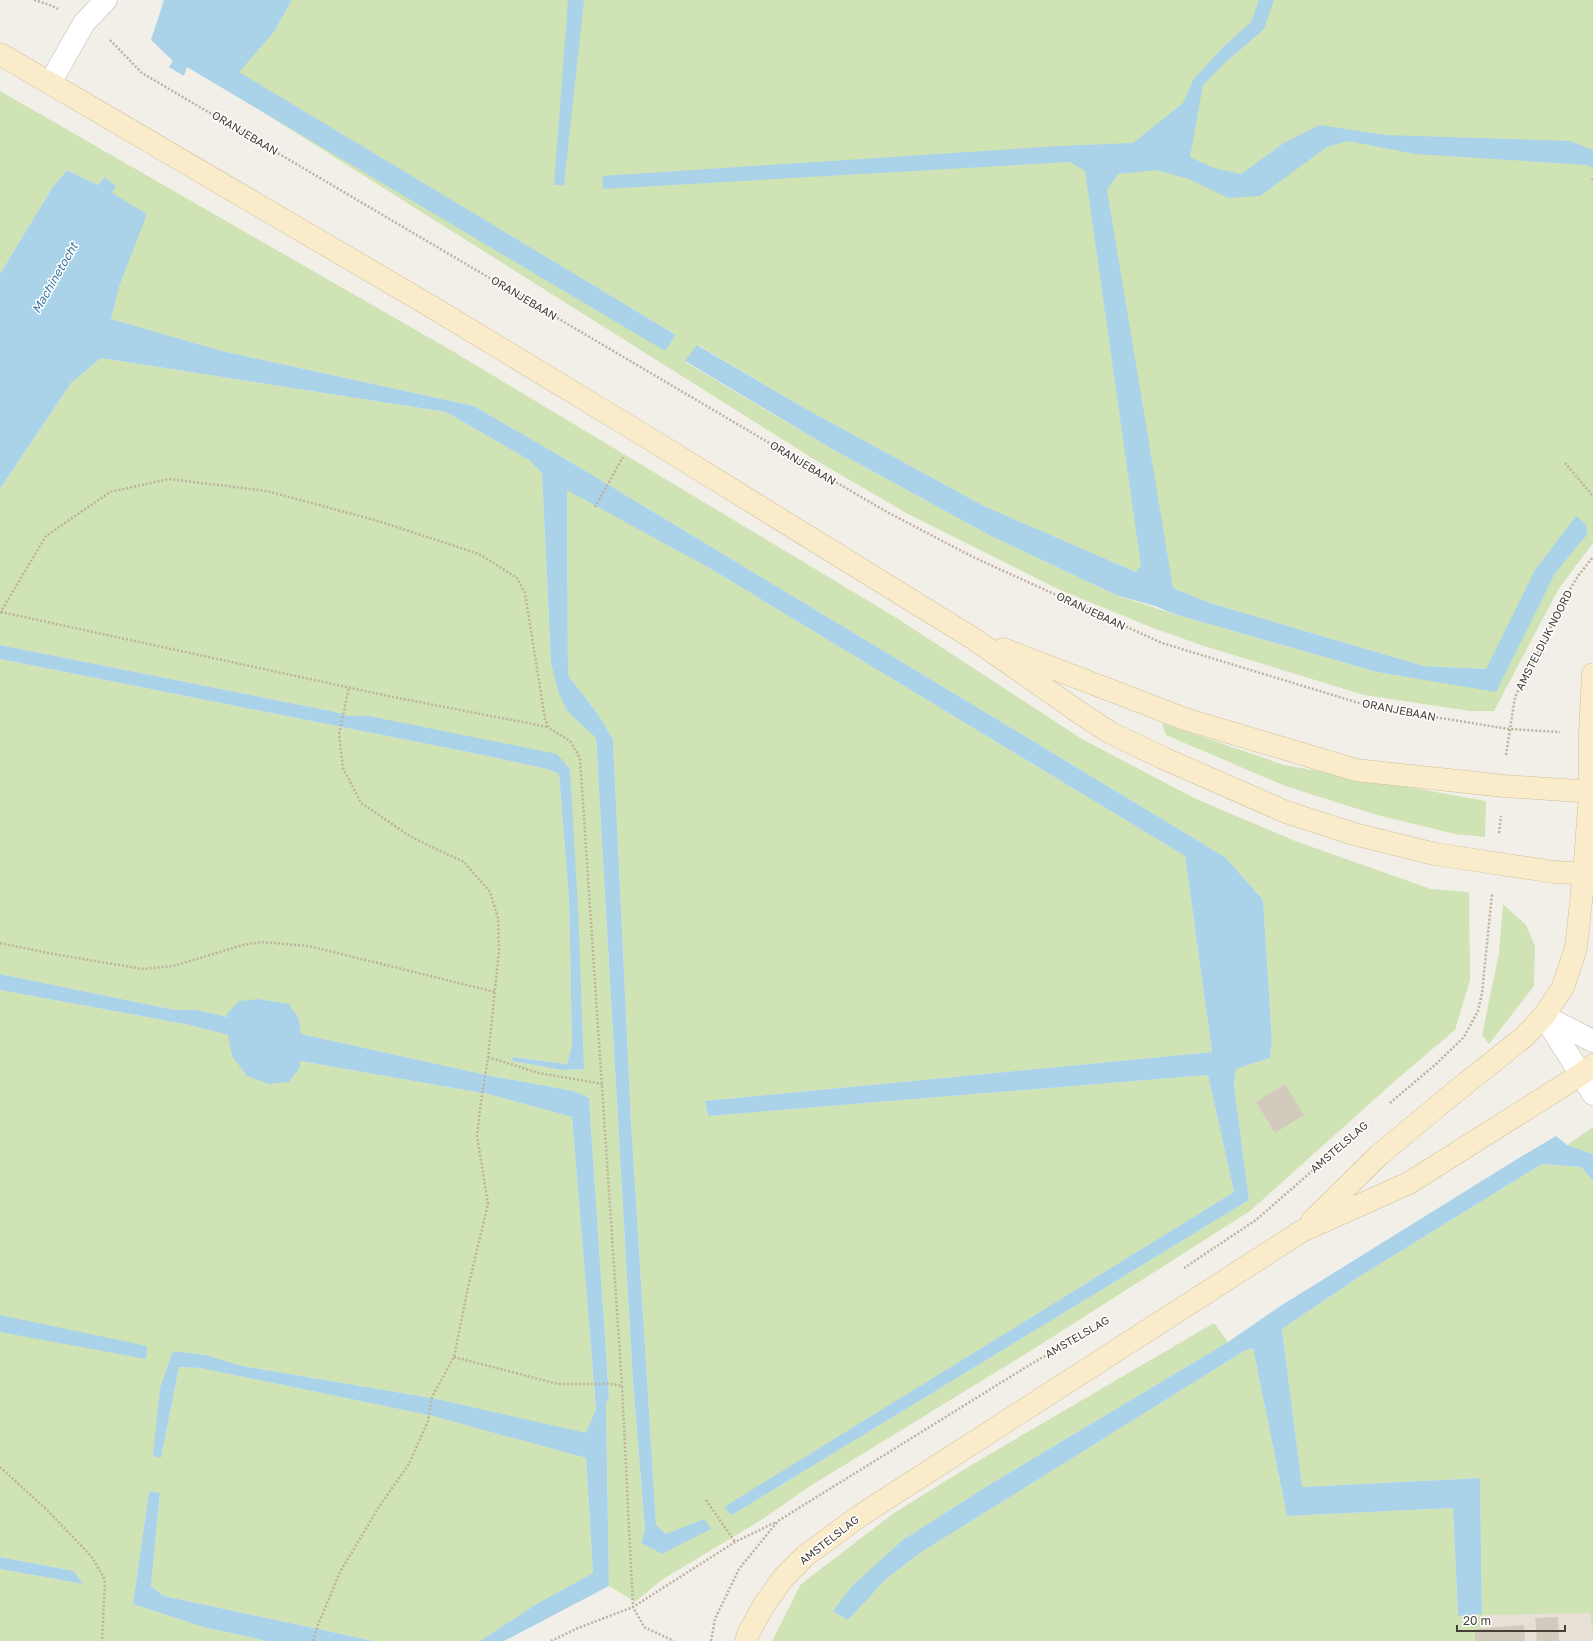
<svg xmlns="http://www.w3.org/2000/svg" width="1593" height="1641" font-family="'Golos Text',sans-serif">
<style>
.residential{fill:#e6e0d7}
.green{fill:#d0e3b4;fill-rule:evenodd}
.water{fill:#aad3ea}
.building{fill:#d3cabe}
.lines{fill:none;stroke-linecap:round;stroke-linejoin:round}
.street-casing{stroke:#c0b9ae;stroke-width:23}
.secondary-casing{stroke:#cebf9b;stroke-width:23}
.path{stroke:#beb19e;stroke-width:2.5;stroke-dasharray:2 2;stroke-linecap:butt}
.street{stroke:#fff;stroke-width:22}
.secondary{stroke:#faeccb;stroke-width:22}
.labels{text-anchor:middle;stroke-width:3;stroke-linejoin:round;paint-order:stroke}
.street-label{font-size:11px;fill:#453f37;stroke:#fff}
.water-label{font-size:12px;font-style:italic;fill:#3879a0;stroke:#fff}
</style>
<rect width="100%" height="100%" fill="#f2efe8"/>
<path class="residential" d="M1590,1613L1593,1627V1641H1482V1614Z"/>
<path class="green" d="M292,0H1593V543L1558,590L1494,711H1470L1364,695L1204,646L1153,628L1058,589L908,514L812,458L228,90L665,350L676,335L238,72L274,32ZM1092,153L1173,588L1210,603L1424,666L1486,669L1495,691L1377,672L1177,615L1116,595L989,535L832,449L685,362L698,345L806,409L984,506L1136,572L1141,566Z
M0,91L454,352L895,617L1082,739L1194,798L1295,841L1431,889L1469,892L1470,980L1455,1030L1396,1080L1250,1211L1032,1350L807,1488L763,1519L663,1579L635,1602L609,1586L606,1404L609,1397L589,1098L574,1091L491,1076L300,1034L299,1019L288,1004L259,999L228,1017L196,1010H175L0,974V659L483,755L547,769L559,774L569,899L572,1045L567,1064L513,1057L512,1061L561,1070L583,1069L570,769L369,716H349L331,711L0,645V489L71,383L101,358L446,412L529,460L542,473L551,663L568,712L596,738L633,1382L645,1530L641,1543L662,1554L704,1520L666,1535L656,1526L631,1121L613,739L597,713L568,675L567,489L711,569L1185,856L1212,1052L705,1101L708,1116L1208,1075L1234,1192L725,1507L732,1515L1249,1200L1234,1085L1236,1069L1270,1058L1272,1040L1263,900L1225,857L579,467L474,406L222,351L111,319L120,284L112,192L106,177L98,185L67,170L52,188L0,274Z
M1162,723L1284,765L1486,801L1485,837L1455,834L1377,815L1285,786L1166,735Z
M1503,904L1526,925L1535,946L1534,986L1489,1044L1482,1035L1499,953Z
M0,990L190,1025L229,1035L232,1056L300,1061L488,1094L572,1117L596,1409L586,1434L437,1399L242,1366L206,1355L173,1351L161,1458L179,1367L200,1368L434,1416L586,1458L593,1573L532,1607L480,1641H374L164,1596L151,1586L160,1493L149,1491L133,1604L203,1627L267,1641H0V1569L83,1584L74,1571L0,1557Z
M1593,1127V1154L1567,1145Z
M1542,1164L1581,1167L1593,1181V1636L1590,1613L1483,1615L1482,1641H772L801,1584L894,1513L973,1464L1214,1323L1228,1342L989,1485L904,1539L875,1590L885,1580L920,1553L1244,1351L1253,1348L1287,1516L1453,1508L1458,1615L1482,1614L1480,1478L1302,1487L1282,1329L1362,1275Z"/>
<path class="water" d="M164,0H292L274,32L239,72L676,335L665,351L187,67L184,76L169,67L173,61L151,40Z
M568,0H584L564,185H554Z
M1259,0H1274L1264,29L1225,63L1203,85L1190,157L1214,168L1241,174L1284,143L1320,125L1385,135L1570,141L1593,150V168L1587,165L1415,154L1348,141L1327,147L1260,196L1228,198L1189,179L1156,170L1118,174L1107,190L1173,588L1210,603L1424,666L1486,669L1535,570L1576,516L1586,524L1587,535L1573,551L1554,575L1496,692L1377,672L1177,615L1155,606L1116,595L989,535L832,449L685,361L697,345L806,409L984,506L1136,572L1141,566L1085,171L1070,162L603,189L602,176L1058,146L1133,143L1183,103L1193,80L1222,48L1251,22Z
M67,170L98,185L105,177L116,186L112,193L147,214L120,284L111,319L222,351L474,406L579,467L1225,857L1263,900L1272,1040L1270,1058L1236,1069L1234,1085L1249,1200L732,1515L724,1507L1234,1192L1208,1075L708,1116L705,1101L1212,1052L1185,856L711,569L567,490L568,675L597,713L613,739L631,1121L656,1525L666,1534L704,1519L711,1529L662,1554L641,1543L645,1530L633,1382L596,738L568,712L559,694L551,663L542,473L529,460L446,412L101,358L71,383L0,489V274L52,188Z
M0,645L331,711L349,716H369L557,754L570,769L578,908L584,1069L561,1070L512,1061L513,1057L567,1064L572,1045L569,899L559,774L547,769L483,755L0,659Z
M0,974L175,1010H196L228,1017L227,1014L239,1001L259,999L289,1004L299,1019L301,1034L491,1076L574,1091L589,1098L609,1397L606,1404L609,1586L504,1641H480L535,1605L593,1573L586,1458L433,1416L200,1368L179,1367L161,1458L153,1456L160,1388L173,1351L206,1355L242,1366L437,1399L586,1433L596,1409L572,1117L488,1094L300,1061V1067L289,1082L269,1084L247,1076L232,1056L228,1035L190,1025L0,990Z
M1556,1136L1567,1145L1593,1154V1181L1581,1167L1542,1164L1362,1275L1282,1329L1302,1487L1480,1478L1482,1614L1458,1616L1453,1508L1287,1516L1253,1348L1244,1351L920,1553L885,1580L848,1620L833,1611L852,1586L904,1539L989,1485L1228,1342L1282,1305L1514,1161Z
M0,1315L147,1346L146,1359L0,1332Z
M149,1491L160,1493L151,1586L164,1596L374,1641H267L203,1627L133,1604Z
M0,1557L74,1571L83,1584L0,1569Z"/>
<path class="building" d="M1285,1084L1304,1115L1275,1133L1256,1102Z
M1558,1617L1559,1641H1537L1535,1618Z
M1524,1625L1525,1641H1475V1629Z"/>
<g class="lines">
<g class="street-casing">
<path id="street" d="M50,83L84,23L106,0
M1544,1016L1593,1094
M1544,1016L1593,1041"/>
</g>
<g class="secondary-casing">
<path id="secondary" d="M0,54L432,307L637,431L974,639L1086,717L1111,733L1163,758L1286,812L1354,834L1435,854L1554,872L1593,874
M1003,649L1185,719L1356,770L1504,786L1593,792
M1312,1221L1379,1155L1450,1096L1524,1037L1544,1016L1563,987L1576,948L1584,874L1590,793V732L1593,674
M746,1641L748,1634L764,1605L784,1577L805,1556L861,1515L1302,1231L1409,1183L1580,1075L1593,1065"/>
</g>
<path class="path" d="M34,0L50,5L58,9
M110,40L142,73L832,480L887,512L975,558L1162,643L1372,707L1509,729L1560,732
M1592,180L1593,178
M1565,463L1593,496
M595,507L623,457
M1,612L388,696L548,727
M0,613L46,536L110,492L169,479L267,491L378,521L479,554L517,578L525,593L545,719L549,728L570,741L580,758L622,1386
M1506,755L1515,697L1548,633L1561,604L1578,576L1593,557
M1499,833L1501,816
M0,943L53,954L143,969L173,966L243,945L262,942L309,946L495,992
M488,1057L539,1073L603,1084
M1390,1103L1436,1064L1464,1037L1478,1011L1482,993L1492,894
M1184,1268L1256,1220L1350,1138
M454,1357L558,1384H612L622,1386L633,1607L644,1627L674,1641
M0,1467L47,1510L92,1557L105,1580L102,1641
M706,1500L735,1542
M313,1641L318,1625L340,1572L379,1507L409,1464L428,1421L432,1397L454,1357L467,1292L488,1204L477,1136L481,1102L488,1057L499,951L498,918L490,892L464,862L413,838L361,803L343,768L339,734L349,687
M551,1641L578,1628L633,1607L735,1542L776,1522
M711,1641L715,1619L739,1569L778,1521L1031,1364L1073,1340"/>
<use href="#street" class="street"/>
<use href="#secondary" class="secondary"/>
</g>
<g class="labels">
<g class="street-label">
<text transform="translate(245 133) rotate(31)" y="4">ORANJEBAAN</text>
<text transform="translate(524 298) rotate(31)" y="4">ORANJEBAAN</text>
<text transform="translate(803 463) rotate(31)" y="4">ORANJEBAAN</text>
<text transform="translate(1091 611) rotate(25)" y="4">ORANJEBAAN</text>
<text transform="translate(1544 640) rotate(-63)" y="4">AMSTELDIJK NOORD</text>
<text transform="translate(1399 710) rotate(11)" y="4">ORANJEBAAN</text>
<text transform="translate(1339 1147) rotate(-41)" y="4">AMSTELSLAG</text>
<text transform="translate(1077 1337) rotate(-30)" y="4">AMSTELSLAG</text>
<text transform="translate(829 1540) rotate(-38)" y="4">AMSTELSLAG</text>
</g>
<g class="water-label">
<text transform="translate(55 278) rotate(-60)" y="4">Machinetocht</text>
</g>
</g>
<path d="M1457 1625v6h108v-6" fill="none" stroke="#453f37" stroke-width="2"/>
<text x="1463" y="1625" font-size="12" fill="#453f37" stroke="#ffffff" stroke-width="3" paint-order="stroke">20 m</text>
</svg>
